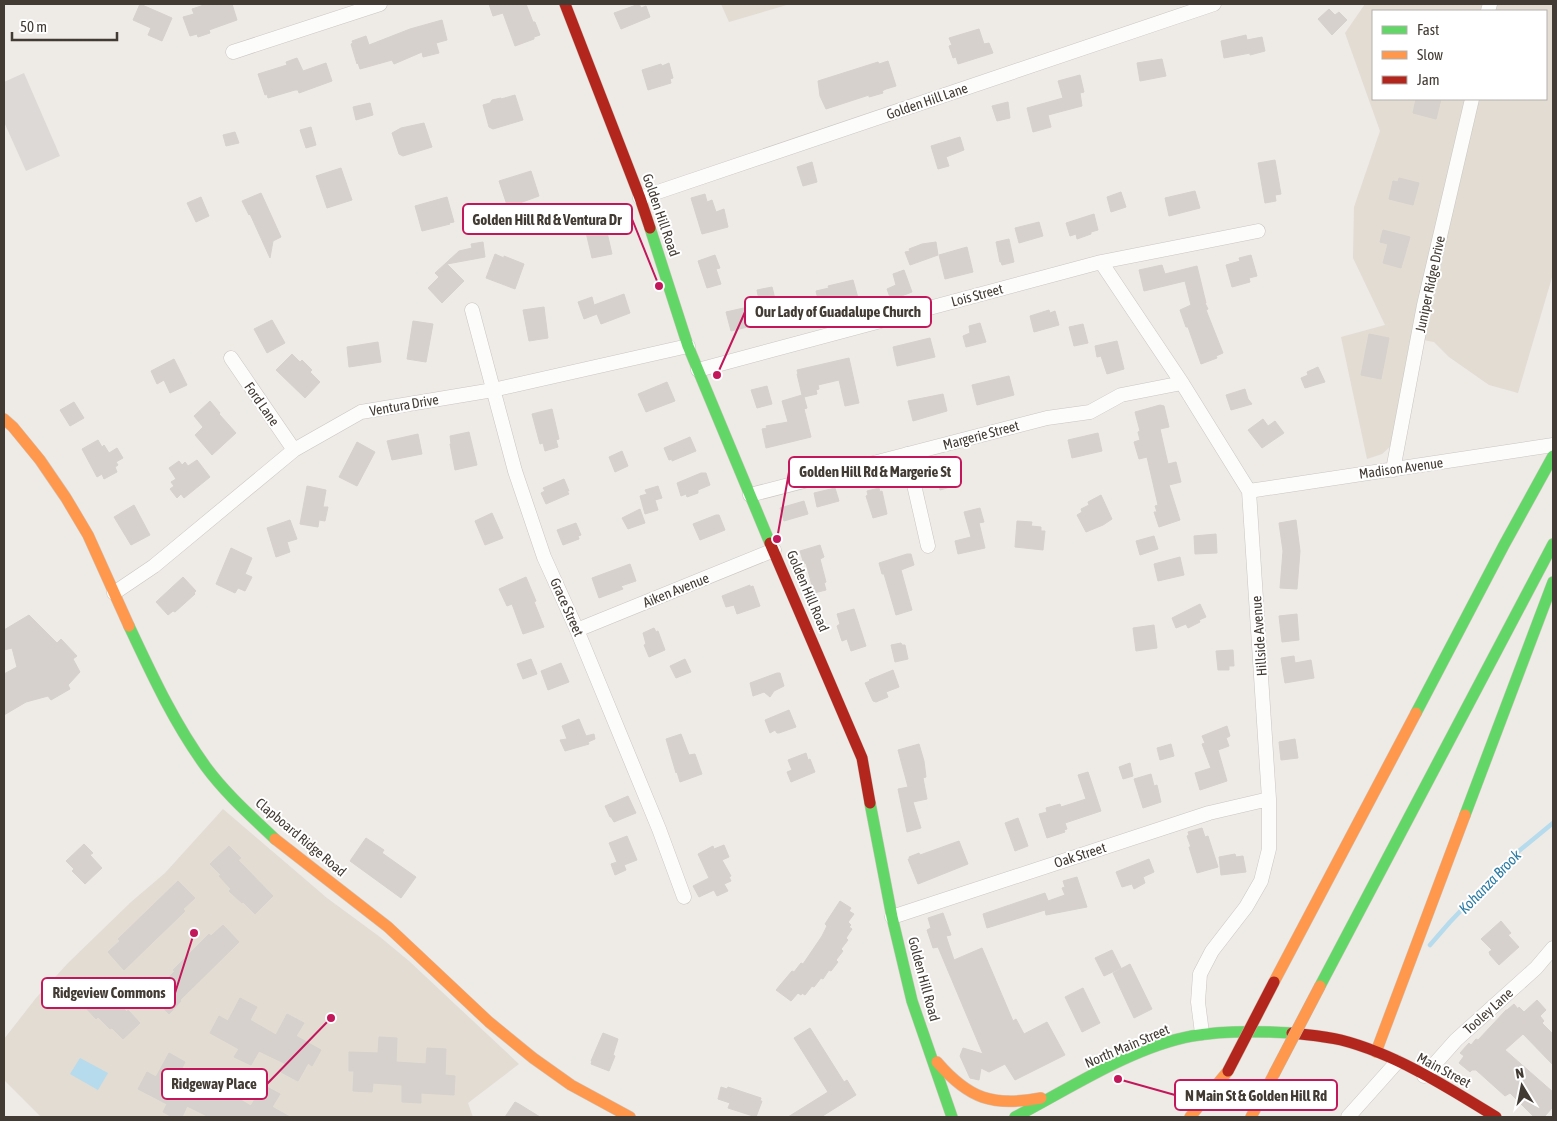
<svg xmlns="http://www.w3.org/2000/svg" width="1557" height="1121" font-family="'Asap Condensed',sans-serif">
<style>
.residential{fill:#e2dcd3;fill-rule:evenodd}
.parking{fill:#ddd9d6}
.water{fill:#b5dbec}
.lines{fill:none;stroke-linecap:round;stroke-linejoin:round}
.stream{stroke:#b5dbec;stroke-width:4.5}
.building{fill:#d6d1cd;stroke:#d6d1cc}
.street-casing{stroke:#cac6c2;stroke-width:15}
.fast-casing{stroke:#cdc7bd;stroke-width:12}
.slow-casing{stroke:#cdc7bd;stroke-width:12}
.jam-casing{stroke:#cdc7bd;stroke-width:12}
.street{stroke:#fcfcfb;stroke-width:14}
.fast{stroke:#63d668;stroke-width:11}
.slow{stroke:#ff974d;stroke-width:11}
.jam{stroke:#b3261e;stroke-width:11}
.slow-bridge-casing{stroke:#c5b5a1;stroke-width:12;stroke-linecap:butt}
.jam-bridge-casing{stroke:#c5b5a1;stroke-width:12;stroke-linecap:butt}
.slow-bridge{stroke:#ff974d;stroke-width:11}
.jam-bridge{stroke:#b3261e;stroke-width:11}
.labels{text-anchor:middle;stroke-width:4;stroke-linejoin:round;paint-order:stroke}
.street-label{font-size:14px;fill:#423b33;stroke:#fff}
.water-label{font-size:15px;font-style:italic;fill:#2c7ca5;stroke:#fff}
.leader{fill:none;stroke:#c2185b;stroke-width:2}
.callout-dot{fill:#c2185b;stroke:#fff;stroke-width:2}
.callout{fill:#fff;stroke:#c2185b;stroke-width:2}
.callout-label{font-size:15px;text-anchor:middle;font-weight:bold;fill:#423b33}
</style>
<rect width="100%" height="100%" fill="#eeeae6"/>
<path class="residential" d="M721,4H790L729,22Z
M1365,4H1553V274L1518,393L1489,385L1449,357L1434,342L1412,338L1392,445L1382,454L1367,459L1341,337L1385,325L1353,258L1354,207L1380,131L1345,33ZM1373,11H1546V99H1373Z
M223,809L327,898L380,937L409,961L519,1064L468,1103L473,1117H41L4,1080V1039L36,998L68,963L131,902L165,873Z"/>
<path class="parking" d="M24,73L60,156L26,171L4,122V82Z"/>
<path class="water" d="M80,1058L108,1073L98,1090L70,1074Z"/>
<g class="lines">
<path class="stream" d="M1430,945L1450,922L1514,855L1553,823"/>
</g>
<path class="building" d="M140,4L172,18L162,41L148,35L151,28L133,20Z
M207,4H232L237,20L209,30L210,33L198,37L197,34L190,36L183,17L194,14L192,9Z
M489,4H526L533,22H535L540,35L534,37V39L515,46L503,13L493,16Z
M639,4L641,8L646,6L650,17L621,29L614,13Z
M1329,9L1335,15L1339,12L1347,20L1332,35L1318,19Z
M442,20L447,40L436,43L439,53L423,57L422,52L394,64L392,60L360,69L358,63L357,64L351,44L353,43L352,41L366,36L369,45L410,29Z
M979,29L984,44L989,43L993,53L958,64L956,57L953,58L949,46L952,45L949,38Z
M1246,35L1247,40L1262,37L1265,51L1250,55V53L1224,58L1221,41Z
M297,58L303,71L326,63L332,81L299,93L298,90H295L268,98L267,94L265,95L258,74L287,65L286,62Z
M1162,59L1166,76L1140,81L1137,63Z
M888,61L896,86L886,89L882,91L883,93L869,97V95L826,109L820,96L818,81L878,62L879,64Z
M669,63L673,78L670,79L671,83L648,90L642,70L661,64L662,66Z
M1080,75L1084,92L1080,93L1082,106L1048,115L1051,127L1033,132L1027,108L1063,98L1058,81Z
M515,95L523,120L493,129L489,127L483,105L490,103L492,100L501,98V99Z
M1416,99H1441L1436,119L1413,113Z
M1008,102L1010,118L997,121L992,106Z
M370,103L373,115L356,120L353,107Z
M424,123L432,147L403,156L399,154L392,133L401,128Z
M311,127L316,145L306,148L300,130Z
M235,132L239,143L226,146L223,135Z
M960,137L964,150L946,157L949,166L938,169L931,146Z
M1275,160L1281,194L1275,195L1276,201L1265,203L1258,163Z
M812,162L817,182L803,186L797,167Z
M341,168L352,200L327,208L316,176Z
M531,171L539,196L517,204L516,203L507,205L499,181Z
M1399,178L1419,183L1413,205L1389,199L1393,181L1398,182Z
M1195,191L1200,208L1169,216L1165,198Z
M1121,192L1126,207L1111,212L1107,197Z
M261,193L281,237L273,241L270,258L250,214L249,215L242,201Z
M705,194L707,202L712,200L716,212L724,209L728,227L702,234L691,198Z
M201,197L209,216L196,222L187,203Z
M447,197L454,222L449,223L450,224L422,231L415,206Z
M1094,214L1098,230L1091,232V234L1077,239L1076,234L1070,236L1066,223Z
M1039,222L1043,236L1019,243L1015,228Z
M605,224L612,254L592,258L585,228Z
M1383,230L1410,237L1401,268L1383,263L1388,244L1380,242Z
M1009,239L1014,262L1002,265L1001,262H1000L996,242Z
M483,242L485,257L447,264L464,281L442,303L428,288L439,277L435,273L459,251L472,248L471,244Z
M936,242L938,255L910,265L905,252L910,251L909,249L922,244Z
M967,247L973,272L945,279L939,255Z
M495,254L504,258V256L524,264L515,289L486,278Z
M715,255L720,268L716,269L721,284L707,288L698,261Z
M1251,255L1257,276L1249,278L1250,282L1232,287L1226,265L1240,261L1239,258Z
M1162,265L1165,274L1197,266L1206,303H1205L1208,309L1206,310L1223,353L1216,356L1217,358L1201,364L1188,327H1186L1180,310L1191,305L1185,281L1144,291L1139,270Z
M904,270L912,292L891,300L887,289L896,285L893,274Z
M853,280L858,298L820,308L816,291L829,288L828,286Z
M772,287L776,303L760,306L757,290Z
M624,294L630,313L601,324L597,314L584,319L578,302L592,297L594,305Z
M757,305L761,321L756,322V325L731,331L726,312Z
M544,307L548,338L529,341L523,310Z
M1049,310L1050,313L1055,311L1059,325L1034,332L1030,316Z
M272,320L285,343L267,353L254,329Z
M413,321L433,324L426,362L407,359Z
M980,323L986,342L966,347L963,336L970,333L969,326Z
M1083,324L1088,343L1074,346L1069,327Z
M1369,334L1389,338L1381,379L1361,375Z
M930,338L935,357L897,366L893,347Z
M1117,341L1124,369L1107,374L1101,356L1097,357L1095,346Z
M378,342L381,362L349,367L347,347Z
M292,354L300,362L302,360L312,370L310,372L320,382L305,398L276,370Z
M849,358L859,403L845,406L839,380L818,385L819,389L816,390L817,394L804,397L807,408L804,409L811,437L766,448L762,429L767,428L766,426L788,422L782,401L802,395L797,374H798L797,370Z
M174,359L187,385L170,393L164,380L157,384L151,371Z
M1318,367L1325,382L1305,388L1301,378L1308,375L1307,372Z
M1009,376L1014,395L977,405L972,385Z
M667,382L675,401L646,412L638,394Z
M767,386L772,404L757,408L751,390Z
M1245,389L1248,399L1252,404L1231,410L1226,395Z
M943,394L947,411L913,421L908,401Z
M210,401L220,413L219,414L236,433L212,455L195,435L203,427L194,416Z
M74,402L84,418L70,426L60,410Z
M1160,405L1164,406L1169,427L1160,429L1168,464L1176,462L1181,482L1169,485L1180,520L1159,527L1154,512H1157L1155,506L1158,505L1147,457L1139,459L1134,442L1140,440L1138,432L1140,431L1135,412Z
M552,409L559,439L556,440L558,447L545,451L543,443L540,444L532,414Z
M1263,419L1268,426L1275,421L1284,433L1262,448L1248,430Z
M469,432L477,465L455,470L450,444H451L450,436Z
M1098,433L1102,451L1072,458L1068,440Z
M418,434L422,454L392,460L387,441Z
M690,437L696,451L672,461V459L669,460L664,448Z
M98,440L102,447L104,445L109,453L117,448L123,458L116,462L118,465L115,467L117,472L104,479L102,474L97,477L82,449Z
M357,442L375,452L357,486L339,477Z
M622,451L628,466L615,472L609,457Z
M197,460L210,477L184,498L181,494L177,498L170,489L174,486L171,482L176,479L169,468L179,461L182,465L185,462L188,466Z
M946,466L947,469L956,467L961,484L940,490L935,469Z
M701,473H706L710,485L698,490V493L687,497L686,494L681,496L677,483Z
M564,479L569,491H567L569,494L546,504L541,493L545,491L543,488Z
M307,486L326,490L323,507H328L325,521L319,520L318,527L300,524Z
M658,486L662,498L655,500L658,510L645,514L640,496L647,494L645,490Z
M835,488L839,501L817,507L814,493Z
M879,488L880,492L882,491L887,514L873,518L866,496L868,495L867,491Z
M1101,495L1112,519L1103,525L1086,532L1077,515L1082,512L1081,509L1089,505L1088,502Z
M804,501L808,514L784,521L780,508Z
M134,505L150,535L131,545L114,517Z
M980,508L984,522L979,523L985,548L958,554L955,541L971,537L964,512Z
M640,509L645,523L628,529L622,518Z
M492,513L503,538L485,545L475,521Z
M716,515H719L725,530L700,540L693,524Z
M290,520L297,539L287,542L290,552L276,557L267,528Z
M1296,520L1300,551L1297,589L1280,588L1283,551L1279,523Z
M1017,521L1032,522L1031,526L1041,527V531H1045L1043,550L1015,547Z
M576,523L581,535L578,536L579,539L563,545L557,530Z
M1216,534L1217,553L1195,554L1194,536Z
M1154,536L1158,549L1140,555L1136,541Z
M820,545L824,557L820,559L826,582L824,583L826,590L814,593L806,563L804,564L800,551Z
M231,548L252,558L245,574L252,577L245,591L238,588L235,593L216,584Z
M907,554H911L914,565L901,570L912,610L896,615L884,574H882L879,563Z
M1180,557L1184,575L1158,581L1154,564Z
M630,564L636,581L621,586L623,589L599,598L592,578Z
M183,577L196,591L194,593L195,594L175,612L173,611L168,615L156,602Z
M526,577L536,601L534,602L544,627L523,634L512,604L507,606L499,589Z
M750,585V587L753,586L760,606L737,614L734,605L726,607L722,596Z
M1200,604L1206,617L1199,620L1200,622L1188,628L1186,624L1176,628L1172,618Z
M854,609L866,646L851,651L847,639L842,641L837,626L840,624L837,614Z
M1297,614L1299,640L1282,642L1279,616Z
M29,615L57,643L61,639L77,656L73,659L80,672L68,685L70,689L51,700L48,696L26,702L4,715V674L17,667L12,648L4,650V630Z
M1154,625L1157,648L1136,651L1133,628Z
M654,628L656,632L658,631L665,650L649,657L644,645L646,644L643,633Z
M901,643L902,645H905L908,659L895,662L891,645Z
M1233,650L1234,666H1229V670H1218L1216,651Z
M1294,656L1295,663L1311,660L1314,678L1285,683L1281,658Z
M531,659L537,674L523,679L517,664Z
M685,659L691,672L676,678L670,666Z
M561,663L569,682L548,690L541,671Z
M893,670L899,687L886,692L888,697L876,702L873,701L865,683L870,681L869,680Z
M777,673H780L784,686L774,691L770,697L764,692L753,696L750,683Z
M789,710L796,727L779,733H777L775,730L770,733L765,720Z
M579,719L586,736L594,734L595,739L588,742L589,744L565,751L560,740L567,739L562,726Z
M1227,726L1230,736L1226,738L1229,746L1218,750L1227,781L1200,790L1195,773L1211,768L1202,744L1205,743L1202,736Z
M681,734L689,755L695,754L702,774L680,782L677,772L676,773L666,739Z
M1295,739L1298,758L1281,760L1279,742Z
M919,744L924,761L926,777L923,778L927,799L913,802L921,828L907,832L898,789L908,787L898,750Z
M1171,744L1174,756L1160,760L1157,748Z
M806,753L808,760L810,759L815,772L791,782L787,772L792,770L788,760Z
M1130,763L1133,776L1123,779L1119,767Z
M1088,772L1101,811L1065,823L1067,829L1064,830L1065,832L1047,838L1039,814L1047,812L1046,808L1060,804L1061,807L1086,799L1078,775Z
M1151,774L1154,786L1157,785L1161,802L1143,808L1134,779Z
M628,796L636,813L614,822L611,817H610L605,806Z
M1018,818L1028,846L1015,851L1005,823Z
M1202,828L1205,837L1208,836L1218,867L1197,873L1189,847H1191L1187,836L1189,835L1188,832Z
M627,836L637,860L624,865L626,870L615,875L611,864L617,862L609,843Z
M366,838L384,850L382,853L416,877L401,898L350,861Z
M959,841L968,864L918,884L908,859H910L909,857L919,853L920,855Z
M84,844L93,853L90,855L102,868L85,884L72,871L74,869L66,861Z
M724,845L729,857L722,860L731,876L729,877L731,881L724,884L728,891L717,896L714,890L699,897L693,886L709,878L698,854L713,846L714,849Z
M229,846L241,858L238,860L273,896L255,914L243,902L242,903L229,891L231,889L219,876L221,875L210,864Z
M1235,854L1236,857L1243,856L1246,872L1221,875L1219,857Z
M1149,859L1154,872L1143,877L1145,883L1134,889L1132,884L1122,887L1116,872Z
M1077,877L1087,907L1046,915L1045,910L987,928L983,914L1045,893L1048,901L1065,895L1062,888L1065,887L1063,881Z
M178,881L195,898L183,909L185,911L124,970L108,952L120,941L118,939Z
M840,901L851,908L849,911L854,914L848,922L851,925L849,927L852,929L846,938L848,940L841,949L843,951L836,960L838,962L831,971L829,970L823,979L821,978L814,987L812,986L805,995L802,993L801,995L798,993L791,1001L776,990L792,971L794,972L801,963L803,964L822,936L827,926L825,924Z
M943,913L951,935L946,936L954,960L982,948L1013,1021L1016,1019L1024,1034L1047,1022L1065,1055L1015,1080L1005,1064L989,1072L981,1068L979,1080L970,1078L960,1056L963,1048L983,1054L938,947L933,948L927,930L931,928L928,918Z
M1501,921L1511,933L1508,935L1519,947L1499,965L1490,955L1489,952L1492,950L1481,939Z
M223,925L239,942L180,1000L181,1001L169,1014L153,997L164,985L163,983L175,971L173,970L209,934L211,936Z
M1112,950L1121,968L1104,976L1095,958Z
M1130,964L1152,1009L1134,1018L1113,973Z
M88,980L100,992L101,990L113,1002L115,1000L127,1012L128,1010L140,1023L123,1039L112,1028L110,1029L98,1017L96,1019L85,1007L83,1009L71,996Z
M1083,988L1100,1023L1082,1032L1065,997Z
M240,998L257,1007L250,1020L276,1035L287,1014L304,1023L296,1036L321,1050L312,1066L308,1063L298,1081L281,1072L286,1064L259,1051L251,1065L234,1057L239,1049L210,1033L219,1016L228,1021Z
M1537,1000L1546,1010L1540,1016L1544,1021L1542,1023L1553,1034V1065L1523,1034L1505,1050L1553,1092V1107L1544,1117H1534L1510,1093L1505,1096L1476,1070H1472L1470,1072L1459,1063L1464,1056L1460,1053L1469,1043L1471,1045L1476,1039L1478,1040L1506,1010H1507L1514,1004L1518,1009L1519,1007L1524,1012Z
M810,1028L844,1082L847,1080L856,1095L821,1117H788L828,1092L794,1038Z
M603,1033L618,1039L613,1055L615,1056L609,1071L591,1064L592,1061H591Z
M379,1037L397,1038L396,1062L426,1064L427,1048L446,1049L445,1075L455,1076L454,1095L421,1093V1103L402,1102V1085L373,1083L372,1092L353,1091L354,1071H349V1052L378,1053Z
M169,1053L185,1062L178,1076L204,1090L216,1069L232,1078L225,1091L251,1106L263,1085L280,1094L272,1107L290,1117H209L187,1106L182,1117H172L163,1112L167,1104L138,1089L147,1072L156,1077Z
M721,1087L727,1089L728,1087L761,1098L760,1101H762L756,1117L728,1108L730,1103L718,1099Z
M515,1102L519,1104L540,1117H505Z"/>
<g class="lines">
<g class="street-casing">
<path id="street" d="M1488,11L1490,4
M233,52L380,4
M640,198L1214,4
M1101,262L1182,383L1249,491L1269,799V849L1261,881L1246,907L1212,951L1200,974L1198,1002L1202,1033
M472,310L515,471L544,557L577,630L659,829L684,897
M231,358L294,450
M698,370L1101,262L1258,231
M907,454L928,546
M1393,470L1424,305L1472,99
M1249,491L1553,445
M750,495L1047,418L1090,412L1121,395L1182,383
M114,593L154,566L294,450L361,412L493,390L688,346
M577,630L774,550
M892,917L1209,813L1269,799
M1424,1076L1456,1040L1536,968L1553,948
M1348,1117L1397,1062"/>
</g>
<g class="fast-casing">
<path id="fast" d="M650,228L688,346L770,543
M129,626C152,675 174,723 206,767C226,794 251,816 275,839
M1416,713L1504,545L1553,456
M870,803L892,917L912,1001L952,1117
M1465,815L1553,582
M1320,986L1553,544
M1015,1117C1069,1089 1132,1047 1192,1036C1225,1030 1259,1031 1292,1033"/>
</g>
<g class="slow-casing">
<path id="slow" d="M4,419L13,427L40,460L66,498L88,535L129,626
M275,839L388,927L489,1022L533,1058L571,1085L630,1117
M1274,982L1416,713
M1376,1052L1465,815
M937,1062C969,1099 993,1107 1041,1098
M1190,1117L1228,1071
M1251,1117L1274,1074"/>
</g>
<g class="jam-casing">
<path id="jam" d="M565,4L640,198L650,228
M770,543L862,758L870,803
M1292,1033C1308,1035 1325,1036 1341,1040C1396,1054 1449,1088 1496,1117"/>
</g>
<use href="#street" class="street"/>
<use href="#fast" class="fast"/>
<use href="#slow" class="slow"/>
<use href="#jam" class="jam"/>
<g class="slow-bridge-casing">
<path id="slow-bridge" d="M1274,1074L1320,986"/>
</g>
<g class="jam-bridge-casing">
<path id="jam-bridge" d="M1228,1071L1274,982"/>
</g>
<use href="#slow-bridge" class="slow-bridge"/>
<use href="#jam-bridge" class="jam-bridge"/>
</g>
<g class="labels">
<g class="street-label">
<text transform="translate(927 101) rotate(-19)" y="5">Golden Hill Lane</text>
<text transform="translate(661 215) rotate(71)" y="5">Golden Hill Road</text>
<text transform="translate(1430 284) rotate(-78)" y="5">Juniper Ridge Drive</text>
<text transform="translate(977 295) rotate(-15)" y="5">Lois Street</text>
<text transform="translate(262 404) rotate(55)" y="5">Ford Lane</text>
<text transform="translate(404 405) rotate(-10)" y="5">Ventura Drive</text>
<text transform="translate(981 435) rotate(-15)" y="5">Margerie Street</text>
<text transform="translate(1401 468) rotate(-8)" y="5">Madison Avenue</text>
<text transform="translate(676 590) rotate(-22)" y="5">Aiken Avenue</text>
<text transform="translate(808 591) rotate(67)" y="5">Golden Hill Road</text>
<text transform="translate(567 607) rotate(66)" y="5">Grace Street</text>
<text transform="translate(1259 636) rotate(-94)" y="5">Hillside Avenue</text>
<text transform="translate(301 837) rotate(40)" y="5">Clapboard Ridge Road</text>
<text transform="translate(1080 855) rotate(-18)" y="5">Oak Street</text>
<text transform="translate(924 979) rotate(75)" y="5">Golden Hill Road</text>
<text transform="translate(1488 1011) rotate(-42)" y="5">Tooley Lane</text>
<text transform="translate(1127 1046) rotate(-23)" y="5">North Main Street</text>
<text transform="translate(1444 1070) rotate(28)" y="5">Main Street</text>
</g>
<g class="water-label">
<text transform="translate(1490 882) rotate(-46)" y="5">Kohanza Brook</text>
</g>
</g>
<path class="leader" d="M659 286L632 219M717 375L745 312M777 539L789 472M194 933L175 993M331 1018L267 1084M1118 1079L1175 1095"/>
<g class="callout-dot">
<circle cx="659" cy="286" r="5"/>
<circle cx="717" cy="375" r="5"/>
<circle cx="777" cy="539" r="5"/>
<circle cx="194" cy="933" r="5"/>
<circle cx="331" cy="1018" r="5"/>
<circle cx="1118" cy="1079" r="5"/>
</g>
<g class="callout">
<rect x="463" y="204" width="169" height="30" rx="5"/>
<rect x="745" y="297" width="186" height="30" rx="5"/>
<rect x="789" y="457" width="172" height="30" rx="5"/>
<rect x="42" y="978" width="133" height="30" rx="5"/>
<rect x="162" y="1069" width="105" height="30" rx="5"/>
<rect x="1175" y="1080" width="162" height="30" rx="5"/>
</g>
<g class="callout-label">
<text x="547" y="225">Golden Hill Rd &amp; Ventura Dr</text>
<text x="838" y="317">Our Lady of Guadalupe Church</text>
<text x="875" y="477">Golden Hill Rd &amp; Margerie St</text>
<text x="109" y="998">Ridgeview Commons</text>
<text x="214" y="1089">Ridgeway Place</text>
<text x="1256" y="1101">N Main St &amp; Golden Hill Rd</text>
</g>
<rect width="1557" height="1121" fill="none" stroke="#423b33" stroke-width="10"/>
<rect x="1372" y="10" width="175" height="90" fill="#ffffff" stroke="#b3b1ad"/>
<rect x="1382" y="26" width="25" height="8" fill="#63d668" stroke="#b3b1ad"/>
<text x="1417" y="35" font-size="15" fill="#423b33">Fast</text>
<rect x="1382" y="51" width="25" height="8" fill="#ff974d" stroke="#b3b1ad"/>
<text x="1417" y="60" font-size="15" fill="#423b33">Slow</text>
<rect x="1382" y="76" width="25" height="8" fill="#b3261e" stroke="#b3b1ad"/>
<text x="1417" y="85" font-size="15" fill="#423b33">Jam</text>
<g transform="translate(1522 1086) rotate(350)" stroke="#ffffff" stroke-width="4" paint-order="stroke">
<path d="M0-4L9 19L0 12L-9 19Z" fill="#423b33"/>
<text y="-8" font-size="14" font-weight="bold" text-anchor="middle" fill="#423b33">N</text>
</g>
<path d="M12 32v8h105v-8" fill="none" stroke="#423b33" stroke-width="2.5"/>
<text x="20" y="32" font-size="15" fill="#423b33" stroke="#ffffff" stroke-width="4" paint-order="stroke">50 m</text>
</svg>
